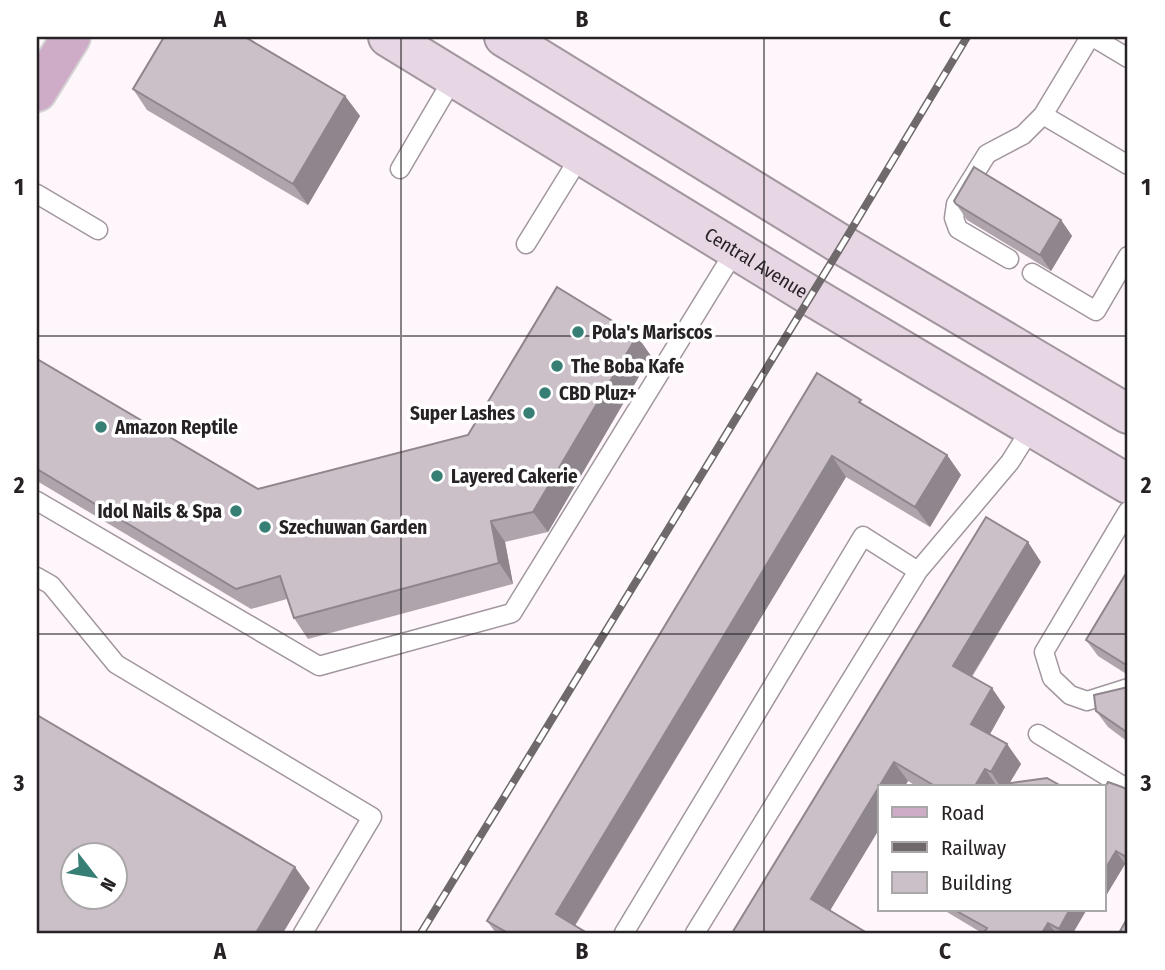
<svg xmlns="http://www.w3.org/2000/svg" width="1165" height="970" font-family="'Fira Sans Condensed',sans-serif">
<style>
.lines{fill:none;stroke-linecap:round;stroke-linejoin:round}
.service-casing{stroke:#a2969f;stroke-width:21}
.secondary-casing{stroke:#a2969f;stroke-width:42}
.primary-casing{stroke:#d4d3d3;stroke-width:42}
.service{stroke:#fff;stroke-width:18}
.secondary{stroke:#e7d6e3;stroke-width:38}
.primary{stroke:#ceacc7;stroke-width:38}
.rail-casing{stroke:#6f696c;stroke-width:8}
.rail{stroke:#fff;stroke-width:5;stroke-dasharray:16;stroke-linecap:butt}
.wall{fill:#afa4ac}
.shaded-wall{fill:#8e868c}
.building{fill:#cbbfc8;stroke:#8e868c;stroke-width:2;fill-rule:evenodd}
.grid{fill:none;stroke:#272225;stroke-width:2;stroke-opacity:0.55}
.poi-dot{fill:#377e75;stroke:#fff;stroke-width:2.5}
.labels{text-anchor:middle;stroke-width:7;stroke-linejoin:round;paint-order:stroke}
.street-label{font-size:19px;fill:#272225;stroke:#fff}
.poi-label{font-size:19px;font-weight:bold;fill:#272225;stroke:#fff;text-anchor:start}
.neatline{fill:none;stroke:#272225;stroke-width:2.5}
.grid-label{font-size:23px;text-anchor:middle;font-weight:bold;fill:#272225}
</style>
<rect width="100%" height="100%" fill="#fef6fb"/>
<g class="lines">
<g class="service-casing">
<path id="service" d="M1090,37L1043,115L1128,165
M1093,37L1128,58
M400,169L454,77
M37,194L98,230
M526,244L581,155
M1009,259L958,229L954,218L956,204L987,154L1023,135L1043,115
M1032,273L1096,311L1128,256
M37,501L319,666L512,613L736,249
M1128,511L1044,652L1052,678L1070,695L1087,701L1128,688
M37,577L51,585L116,664L372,817L303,933
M1038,734L1128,789
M624,933L863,536L918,571L1010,462L1032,427
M695,933L918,571"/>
</g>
<g class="secondary-casing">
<g id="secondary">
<path id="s1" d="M388,37L811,296L1128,484"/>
<path d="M504,37L842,245L1128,414"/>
</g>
</g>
<g class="primary-casing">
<path id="primary" d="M37,92L71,37"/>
</g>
<use href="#service" class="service"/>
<use href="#secondary" class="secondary"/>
<use href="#primary" class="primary"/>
<g class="rail-casing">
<path id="rail" d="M421,933L842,245L967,37"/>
</g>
<use href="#rail" class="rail"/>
</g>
<path class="wall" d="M133,89L345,96L360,116L308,205L147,110Z
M956,204L1061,220L1072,236L1051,271L967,220Z
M637,336L651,356L548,532L505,542L513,584L308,639L294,618L287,599L251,609L37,481V359L258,489L468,435Z
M865,406L947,455L961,475L930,527L846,477L575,926L587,933H496L487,921Z
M1041,562L972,677L1005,707L990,734L1007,744L1021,764L1009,783L1061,786H916L908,781L905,786H880L830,911L732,933Z
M1128,570V675L1098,656L1086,640Z
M1128,687V742L1108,727L1096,711Z
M1104,789L1128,790V866L1125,864L1107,894L1104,892Z
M942,909H1087L1073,933H982Z"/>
<path class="shaded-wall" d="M345,96L360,116L308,205L293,184Z
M1061,220L1072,236L1051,271L1040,255Z
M637,336L651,356L548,532L533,512Z
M947,455L961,475L930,527L915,507Z
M832,456L846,477L570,933L556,914Z
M491,521L505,542L513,584L499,563Z
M1028,542L1041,562L966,685L953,666Z
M992,688L1005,707L985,743L971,724Z
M1007,744L1021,764L1008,786L1004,784L1006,786H1000L991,772Z
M894,762L908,781L905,786H880V828L825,919L811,899Z
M985,769L997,786H975Z
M1116,851L1125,864L1107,894L1104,889V871Z
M295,867L310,888L283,933H256Z
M1070,909H1087L1073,933H1062L1059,929Z
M1048,923L1056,933H1042Z"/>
<path class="building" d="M164,37H245L345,96L293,184L133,89Z
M974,167L1061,220L1040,255L956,204L954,201Z
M557,287L637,336L533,512L491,521L499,563L294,618L280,576L236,589L37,469V359L258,489L468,435Z
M817,373L861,400L859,402L947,455L915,507L832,456L556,914L587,933H508L487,921Z
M986,517L1028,542L953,666L992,688L971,724L1007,744L991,772L985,769L975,786H935L894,762L811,899L867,933H732Z
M1128,570V666L1086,640Z
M1128,687V733L1096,711L1094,695Z
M37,715L295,867L256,933H37ZM74,855H116V897H74Z
M1047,778L1061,786H1008L1004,784Z
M1108,782L1122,787L1128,790V858L1116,851L1104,871V789Z
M953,909H1070L1059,929L1048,923L1042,933H984L987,928Z
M1128,917V933H1119Z"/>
<path class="grid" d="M401,37V933M764,37V933M37,336H1128M37,634H1128"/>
<g class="poi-dot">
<circle cx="578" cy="332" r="7"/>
<circle cx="557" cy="366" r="7"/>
<circle cx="545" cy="393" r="7"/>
<circle cx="529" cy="413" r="7"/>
<circle cx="101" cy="427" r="7"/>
<circle cx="437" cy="476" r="7"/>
<circle cx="236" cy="511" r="7"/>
<circle cx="265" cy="527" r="7"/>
</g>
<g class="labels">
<g class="street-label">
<text dy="7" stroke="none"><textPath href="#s1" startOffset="432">Central Avenue</textPath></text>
</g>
<g class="poi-label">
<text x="592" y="339">Pola's Mariscos</text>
<text x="571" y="373">The Boba Kafe</text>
<text x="559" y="400">CBD Pluz+</text>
<text x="515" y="420" text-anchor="end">Super Lashes</text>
<text x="115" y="434">Amazon Reptile</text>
<text x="451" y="483">Layered Cakerie</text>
<text x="222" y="518" text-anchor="end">Idol Nails &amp; Spa</text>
<text x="279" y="534">Szechuwan Garden</text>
</g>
</g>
<rect width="1165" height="970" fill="none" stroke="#ffffff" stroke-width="77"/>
<rect x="878" y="785" width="228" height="126" fill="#ffffff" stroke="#a9a7a8" stroke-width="2"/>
<rect x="892" y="807" width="35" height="10" fill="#ceacc7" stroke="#a9a7a8" stroke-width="2"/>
<text x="941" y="820" font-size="21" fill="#272225">Road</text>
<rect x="892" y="842" width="35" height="10" fill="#6f696c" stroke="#a9a7a8" stroke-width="2"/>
<text x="941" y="855" font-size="21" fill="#272225">Railway</text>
<rect x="892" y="872" width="35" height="21" fill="#cbbfc8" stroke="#a9a7a8" stroke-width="2"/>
<text x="941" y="890" font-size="21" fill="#272225">Building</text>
<g transform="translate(94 876) rotate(121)"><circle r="33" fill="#ffffff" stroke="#a9a7a8" stroke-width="2"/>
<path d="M0-5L12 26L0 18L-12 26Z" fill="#377e75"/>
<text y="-10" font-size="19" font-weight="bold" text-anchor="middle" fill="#272225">N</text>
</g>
<rect x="38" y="38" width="1088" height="894" class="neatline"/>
<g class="grid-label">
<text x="220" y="27">A</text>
<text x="582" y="27">B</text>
<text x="945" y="27">C</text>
<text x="19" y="195">1</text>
<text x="1146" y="195">1</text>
<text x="19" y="493">2</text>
<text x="1146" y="493">2</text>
<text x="19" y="791">3</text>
<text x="1146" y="791">3</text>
<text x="220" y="959">A</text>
<text x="582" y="959">B</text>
<text x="945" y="959">C</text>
</g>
</svg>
